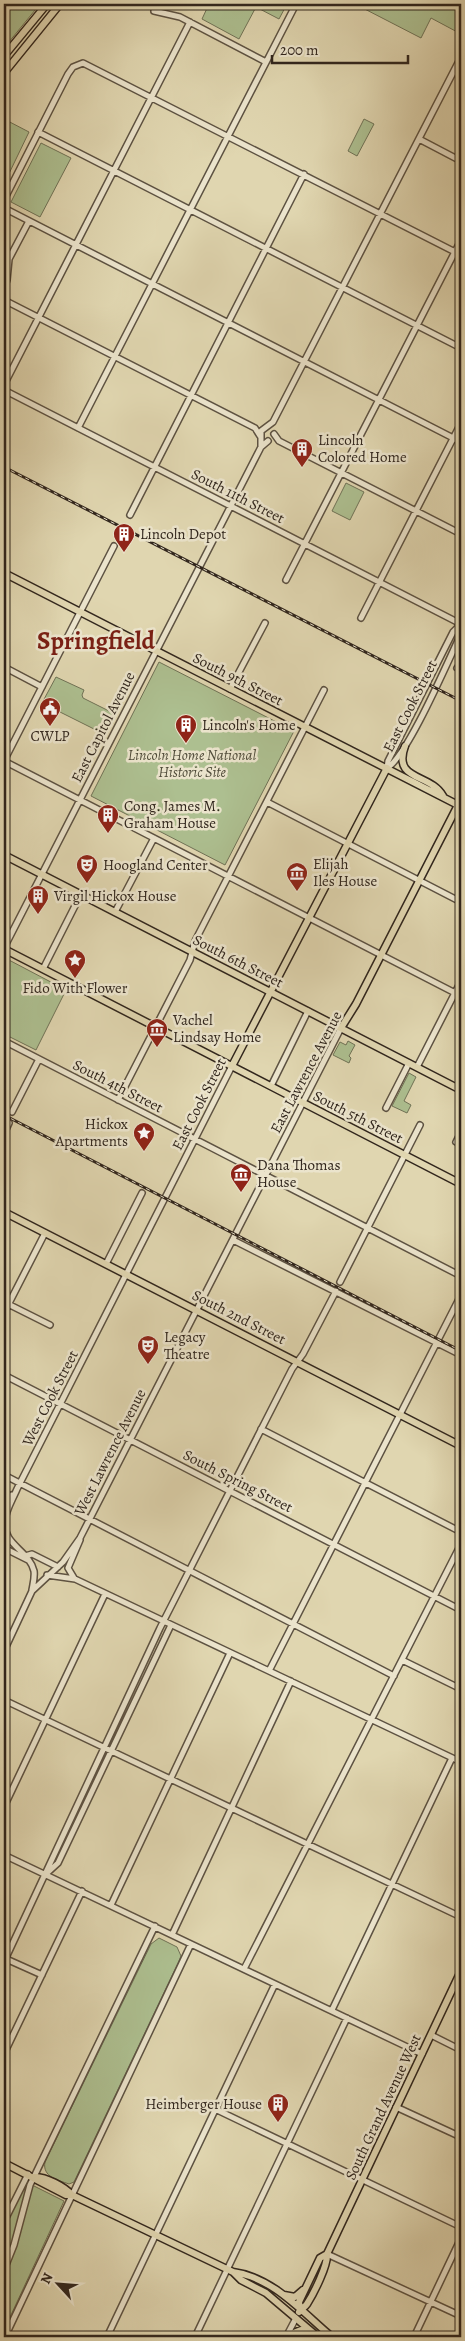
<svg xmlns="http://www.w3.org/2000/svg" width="465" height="2341" font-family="Alegreya,serif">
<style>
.green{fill:#adbf90;stroke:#6f7256}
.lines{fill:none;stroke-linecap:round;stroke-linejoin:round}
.minor-casing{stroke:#5d5242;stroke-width:8}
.major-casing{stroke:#31261d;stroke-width:9}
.minor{stroke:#ebe4cc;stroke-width:5}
.major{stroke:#e0d6b0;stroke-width:6}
.rail-casing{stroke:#31261d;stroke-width:3}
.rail{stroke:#ebe4cc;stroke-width:1;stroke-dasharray:4;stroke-linecap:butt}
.labels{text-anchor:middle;stroke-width:5;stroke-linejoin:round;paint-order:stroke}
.poi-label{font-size:15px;fill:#31261d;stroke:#ebe4cc;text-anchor:start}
.street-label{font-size:15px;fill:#31261d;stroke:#ebe4cc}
.park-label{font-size:15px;font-style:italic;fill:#504c3a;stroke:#ebe4cc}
.town-label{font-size:25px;font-weight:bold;fill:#7a1f14;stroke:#ebe4cc}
</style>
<rect width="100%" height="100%" fill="#e0d6b0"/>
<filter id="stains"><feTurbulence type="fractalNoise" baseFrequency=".004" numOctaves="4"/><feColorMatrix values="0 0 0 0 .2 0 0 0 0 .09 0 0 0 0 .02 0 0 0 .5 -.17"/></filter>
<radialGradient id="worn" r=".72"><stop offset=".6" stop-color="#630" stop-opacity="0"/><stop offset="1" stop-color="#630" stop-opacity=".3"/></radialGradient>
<path class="green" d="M8,4H40L4,48V13Z
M209,4H287L279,19L256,7L239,39L202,19Z
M355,4H461V34L431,18L421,38Z
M4,119L29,132L4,184Z
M364,119L374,124L357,156L348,151Z
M41,143L71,158L40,217L11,202Z
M346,483L364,492L350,520L332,511Z
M159,662L294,731L225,865L91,796Z
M56,677L84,690L82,695L83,698L115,714L106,732L94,729L42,703Z
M7,959L66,990L36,1050L4,1034V965Z
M348,1041L355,1045L349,1056L351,1058L349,1063L333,1055L340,1042L346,1045Z
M409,1073L416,1077L404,1101L411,1105L407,1113L392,1106Z
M159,1938L177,1947L181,1956L178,1963L74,2182L69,2184C58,2180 42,2177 45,2162L151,1944Z
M26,2184L34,2186L64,2201L4,2330V2228Z"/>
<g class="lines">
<g class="minor-casing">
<path id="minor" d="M4,6L5,4
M154,11L180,17L266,62
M38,132L461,348
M419,139L461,161
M4,200L68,74L73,67L83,63L461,255
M4,208L461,442
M4,289L7,280L9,259L29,221
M4,300L255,428L260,436
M4,385L190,22
M4,390L461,624
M78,428L296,4
M274,434L279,441L461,534
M261,447V431L273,422L461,57
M130,515L304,174
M286,580L461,240
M361,618L461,423
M4,667L42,687
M457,668L461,670
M230,689L265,623
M4,761L461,996
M4,761L114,546
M387,768C407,757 448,661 460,636L461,624
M387,768L388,761L453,632L461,624
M267,802L461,902
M115,912L154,838
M4,948L261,447L268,441
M43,969L81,894
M4,1041L461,1276
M417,1067L461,981
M271,1086L308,1011
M118,1100L190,960L195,941L324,690
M386,1108L409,1063
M12,1112L39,1059
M4,1121L9,1123L4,1134
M456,1142L461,1132
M233,1240L461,1355
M106,1264L142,1193
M340,1282L420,1125
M8,1304L50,1325
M4,1313L45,1233
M4,1375L461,1610
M261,1429L461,1532
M4,1475L394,1676
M4,1509L12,1495
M4,1548L28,1560
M25,1556L32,1554L58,1567
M47,1575L75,1579L461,1762
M74,1578L68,1568L80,1540
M32,1590C33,1584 35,1577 34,1571C29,1550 3,1545 5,1522C5,1511 13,1499 17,1489L232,1066
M4,1651L32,1591L63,1562L80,1538L341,1028
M402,1660L461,1689
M269,1671L461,1295
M4,1700L461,1917
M4,1807L105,1594
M4,1855L422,2054
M46,1874L58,1863L171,1625
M111,1905L230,1653
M172,1935L291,1681
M4,1958L42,1975
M4,1962L160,1628L292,1369L303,1354L336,1291
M244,1969L461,1544
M332,2010L452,1758
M431,2035L461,2050
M4,2054L82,1891
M396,2107L461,2137
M215,2109L461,2227
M4,2222L28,2174
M327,2254L461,2316
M4,2270L14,2245L30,2185L155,1926
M5,2337L191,1944
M107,2337L275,1984
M195,2337L347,2018
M286,2337L296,2318
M414,2337L461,2238"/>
</g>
<g class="major-casing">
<path id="major" d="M4,56L47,4
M4,73L60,4
M4,573L458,805L356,1004L341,1028
M405,746C392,781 430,773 443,796
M4,855L461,1090
M4,949L461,1184
M232,1066L387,768
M4,1212L461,1446
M4,2163L66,2195H72L233,2272L241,2280L266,2293L318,2337
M34,2177C45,2176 65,2187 72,2195
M233,2272C273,2277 303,2313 332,2337
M284,2295L295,2297L303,2290
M300,2310L299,2302L320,2258L327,2254L461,1971
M299,2312C301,2309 305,2307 307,2304C314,2293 328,2265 327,2254
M286,2336L301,2330L311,2332"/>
</g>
<use href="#minor" class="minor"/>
<use href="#major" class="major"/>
<g class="rail-casing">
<path id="rail" d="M4,467L461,701
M4,1115L461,1351"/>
</g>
<use href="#rail" class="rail"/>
</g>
<defs>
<g id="building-pin" transform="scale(1.125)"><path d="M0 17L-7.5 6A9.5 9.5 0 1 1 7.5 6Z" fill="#8f2418" stroke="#ebe4cc"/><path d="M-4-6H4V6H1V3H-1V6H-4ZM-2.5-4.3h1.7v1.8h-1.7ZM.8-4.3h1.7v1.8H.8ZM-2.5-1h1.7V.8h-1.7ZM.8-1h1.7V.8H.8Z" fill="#fff"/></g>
<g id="civic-pin" transform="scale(1.125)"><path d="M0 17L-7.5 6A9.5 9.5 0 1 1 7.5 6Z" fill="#8f2418" stroke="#ebe4cc"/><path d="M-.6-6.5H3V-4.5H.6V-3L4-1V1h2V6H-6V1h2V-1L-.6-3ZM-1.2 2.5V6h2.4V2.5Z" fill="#fff"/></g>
<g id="theatre-pin" transform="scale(1.125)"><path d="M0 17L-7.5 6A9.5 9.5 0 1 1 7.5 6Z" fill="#8f2418" stroke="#ebe4cc"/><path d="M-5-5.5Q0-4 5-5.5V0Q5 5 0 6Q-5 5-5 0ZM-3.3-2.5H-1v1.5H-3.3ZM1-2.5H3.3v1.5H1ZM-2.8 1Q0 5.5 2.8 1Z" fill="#fff"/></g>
<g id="museum-pin" transform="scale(1.125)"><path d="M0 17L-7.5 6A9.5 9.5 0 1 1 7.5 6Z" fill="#8f2418" stroke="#ebe4cc"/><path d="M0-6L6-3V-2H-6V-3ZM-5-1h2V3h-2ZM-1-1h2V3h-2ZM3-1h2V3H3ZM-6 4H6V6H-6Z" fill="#fff"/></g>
<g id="sight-pin" transform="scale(1.125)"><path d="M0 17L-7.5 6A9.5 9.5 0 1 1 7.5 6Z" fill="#8f2418" stroke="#ebe4cc"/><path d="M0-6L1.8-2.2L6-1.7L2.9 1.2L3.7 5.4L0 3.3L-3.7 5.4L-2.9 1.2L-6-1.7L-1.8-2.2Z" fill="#fff"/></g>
</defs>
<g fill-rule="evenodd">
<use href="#building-pin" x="302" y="449"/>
<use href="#building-pin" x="124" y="534"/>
<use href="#civic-pin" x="50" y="708"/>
<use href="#building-pin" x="186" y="725"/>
<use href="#building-pin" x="108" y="815"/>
<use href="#theatre-pin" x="87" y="865"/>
<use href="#museum-pin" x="297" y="873"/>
<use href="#building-pin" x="38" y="896"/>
<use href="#sight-pin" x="75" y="960"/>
<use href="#museum-pin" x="157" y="1029"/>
<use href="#sight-pin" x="144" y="1133"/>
<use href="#museum-pin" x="241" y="1174"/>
<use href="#theatre-pin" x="148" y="1346"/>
<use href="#building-pin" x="278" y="2104"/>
</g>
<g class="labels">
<g class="poi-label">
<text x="318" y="445">Lincoln<tspan x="318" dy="17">Colored Home</tspan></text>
<text x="140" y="539">Lincoln Depot</text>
<text x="202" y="730">Lincoln's Home</text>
<text x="50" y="741" text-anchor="middle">CWLP</text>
<text x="124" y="811">Cong. James M.<tspan x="124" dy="17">Graham House</tspan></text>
<text x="313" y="869">Elijah<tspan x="313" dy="17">Iles House</tspan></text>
<text x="103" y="870">Hoogland Center</text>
<text x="54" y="901">Virgil Hickox House</text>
<text x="75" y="993" text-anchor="middle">Fido With Flower</text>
<text x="173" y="1025">Vachel<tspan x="173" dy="17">Lindsay Home</tspan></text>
<text x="128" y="1129" text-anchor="end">Hickox<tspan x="128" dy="17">Apartments</tspan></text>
<text x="257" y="1170">Dana Thomas<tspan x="257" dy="17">House</tspan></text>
<text x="164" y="1342">Legacy<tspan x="164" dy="17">Theatre</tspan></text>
<text x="262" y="2109" text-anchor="end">Heimberger House</text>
</g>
<g class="street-label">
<text transform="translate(238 496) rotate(27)" y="5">South 11th Street</text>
<text transform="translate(238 679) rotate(27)" y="5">South 9th Street</text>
<text transform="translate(410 706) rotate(-63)" y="5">East Cook Street</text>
<text transform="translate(103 727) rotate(-63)" y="5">East Capitol Avenue</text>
<text transform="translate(238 961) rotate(27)" y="5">South 6th Street</text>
<text transform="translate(306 1072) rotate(-62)" y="5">East Lawrence Avenue</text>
<text transform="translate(118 1086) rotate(27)" y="5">South 4th Street</text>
<text transform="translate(199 1104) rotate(-63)" y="5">East Cook Street</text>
<text transform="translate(358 1117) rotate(27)" y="5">South 5th Street</text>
<text transform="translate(239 1317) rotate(27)" y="5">South 2nd Street</text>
<text transform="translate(50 1398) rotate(-63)" y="5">West Cook Street</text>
<text transform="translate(110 1452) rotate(-63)" y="5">West Lawrence Avenue</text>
<text transform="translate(238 1481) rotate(27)" y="5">South Spring Street</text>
<text transform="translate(383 2107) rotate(-65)" y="5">South Grand Avenue West</text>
</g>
<g class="park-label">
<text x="192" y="760">Lincoln Home National<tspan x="192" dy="17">Historic Site</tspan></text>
</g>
<g class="town-label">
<text x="96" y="649">Springfield</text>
</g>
</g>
<rect width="465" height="2341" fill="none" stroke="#e0d6b0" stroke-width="20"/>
<rect x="5" y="5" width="455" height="2331" fill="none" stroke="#31261d" stroke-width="2.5"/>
<rect x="10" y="10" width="445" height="2321" fill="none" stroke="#31261d"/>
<g transform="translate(58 2284) rotate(296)" stroke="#ebe4cc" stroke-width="4" paint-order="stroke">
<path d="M0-4L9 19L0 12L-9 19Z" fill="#31261d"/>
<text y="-8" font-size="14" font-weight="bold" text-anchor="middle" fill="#31261d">N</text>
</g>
<path d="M272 55v8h136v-8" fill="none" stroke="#31261d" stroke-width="2.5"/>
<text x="280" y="55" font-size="15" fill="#31261d" stroke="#ebe4cc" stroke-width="4" paint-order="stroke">200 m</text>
<rect width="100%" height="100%" filter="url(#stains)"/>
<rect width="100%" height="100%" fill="url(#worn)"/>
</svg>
